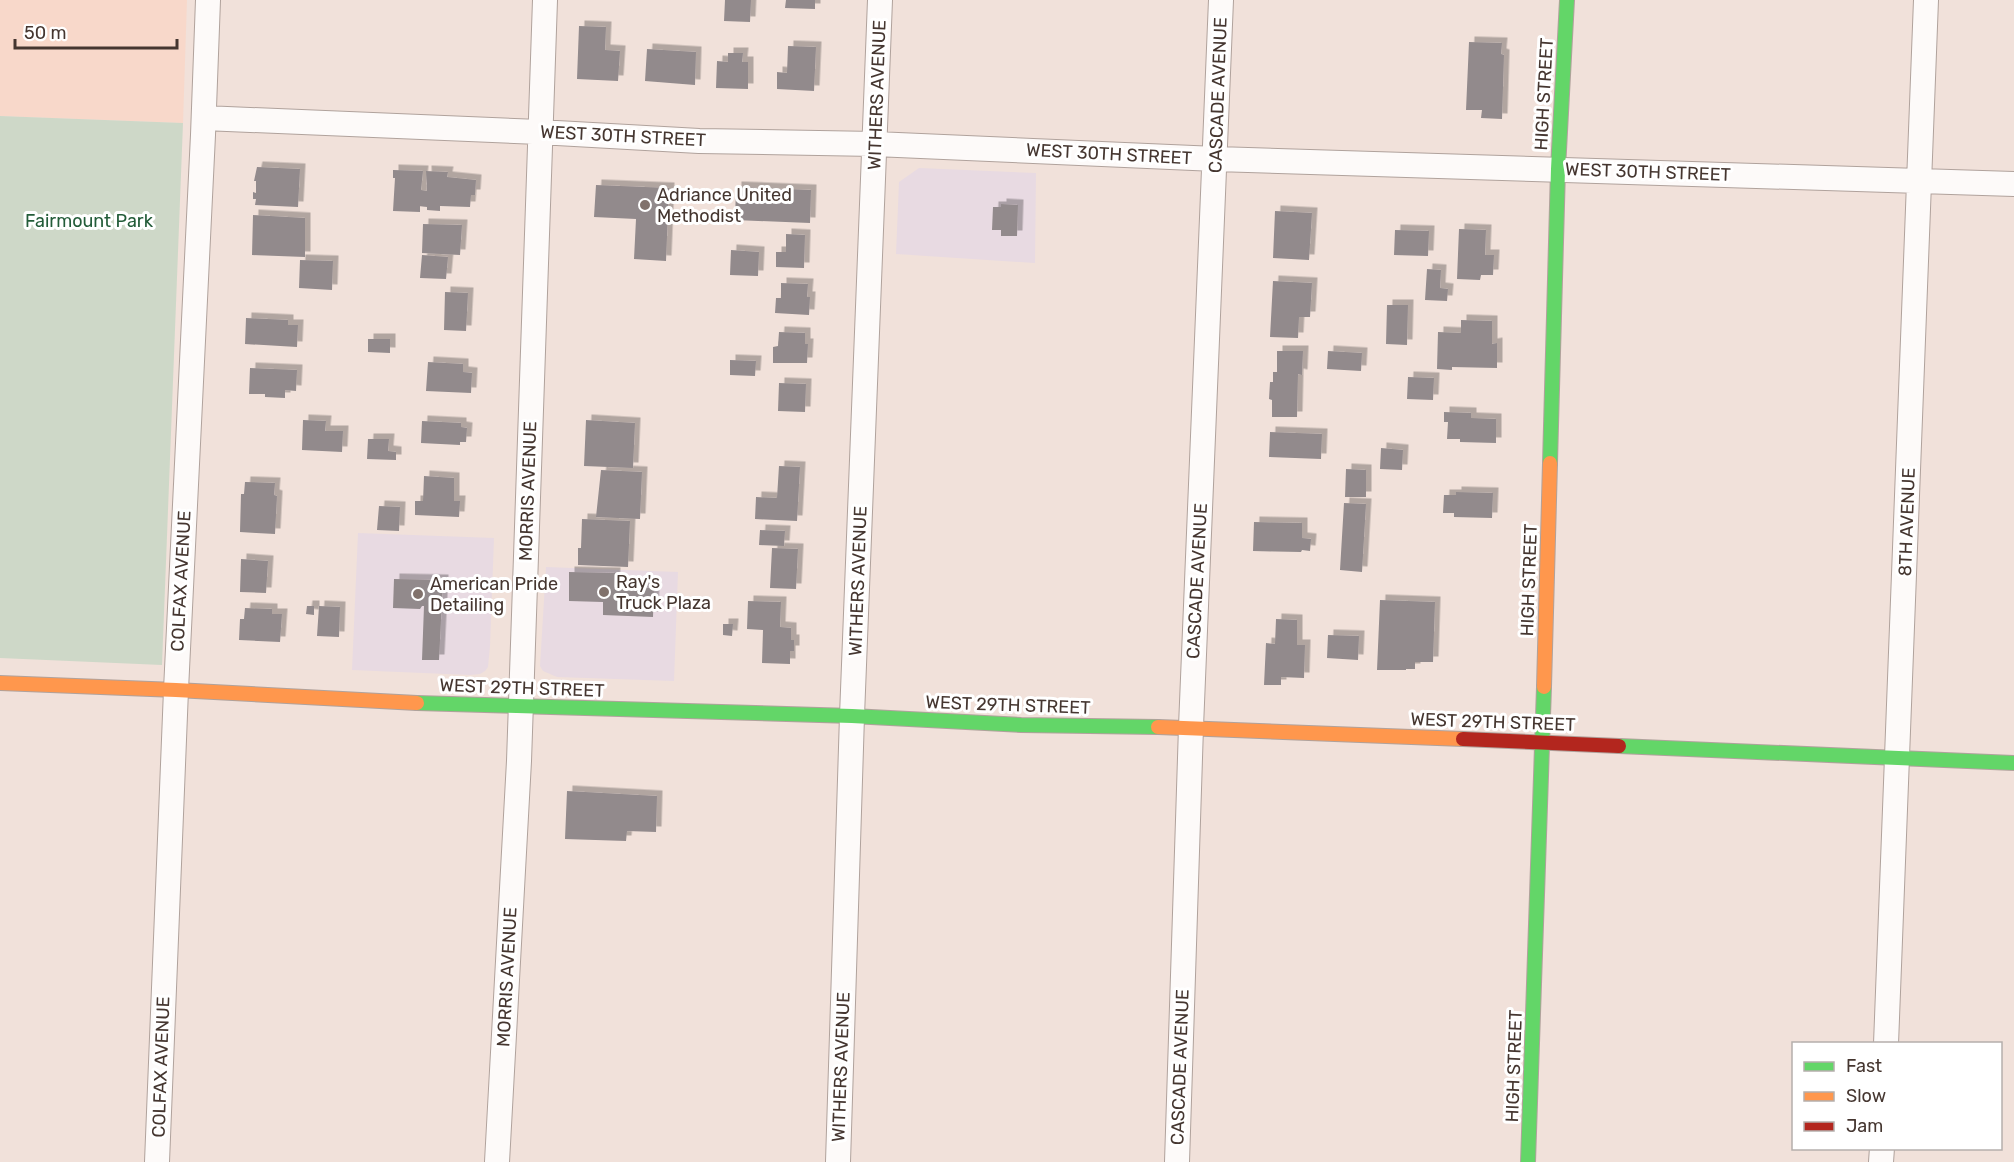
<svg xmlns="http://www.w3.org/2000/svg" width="2014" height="1162" font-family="Rubik,sans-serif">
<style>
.commercial{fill:#e8dae2}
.built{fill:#f8d8ca}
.green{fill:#ced8c8}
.building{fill:#928a8c;filter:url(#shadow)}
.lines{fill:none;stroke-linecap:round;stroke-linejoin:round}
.street-casing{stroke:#b0a29c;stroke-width:26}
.fast-casing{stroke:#b0a29c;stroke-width:16}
.slow-casing{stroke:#b0a29c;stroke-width:16}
.jam-casing{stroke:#b0a29c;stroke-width:16}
.street{stroke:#fdfaf9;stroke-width:24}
.fast{stroke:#63d668;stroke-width:14}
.slow{stroke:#ff974d;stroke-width:14}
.jam{stroke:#b3261e;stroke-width:14}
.poi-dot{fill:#81726c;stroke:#fff;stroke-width:2}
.labels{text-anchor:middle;stroke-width:6;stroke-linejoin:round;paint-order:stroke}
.street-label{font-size:18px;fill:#453630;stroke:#fff}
.poi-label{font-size:18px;fill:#453630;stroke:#fff;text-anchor:start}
.park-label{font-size:18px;fill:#235c39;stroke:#fff}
</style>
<defs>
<filter id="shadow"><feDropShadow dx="5.5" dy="-5.5" stdDeviation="0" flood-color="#0004"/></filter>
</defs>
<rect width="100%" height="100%" fill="#f1e1da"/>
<path class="commercial" d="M919,168L1036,173L1035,263L896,254L899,182Z
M358,533L494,538L490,646L488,667L485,671L480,674L470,675L352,670Z
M546,567L678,572L674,681L557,677L543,671L540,666Z"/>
<path class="built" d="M0,0H187L183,123L0,116Z"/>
<path class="green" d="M0,116L183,123L162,665L0,658Z"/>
<path class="building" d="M725,0H751L750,22L724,21Z
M786,0H815V9L785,8Z
M579,26L606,27L605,50L620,51L618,81L577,79Z
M1469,42L1502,43L1501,54L1504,55L1502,119L1481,118L1482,110H1466Z
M788,46L816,47L814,91L777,89V72L787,73Z
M647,49L696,52L695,85L645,81Z
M728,53H743L742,62H748V89L716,88L717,61L728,62Z
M257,167L300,169L298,207L255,205L256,199H253V192L256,193V181H254Z
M393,170L423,171L421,190L427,191L426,171L448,172L447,177L476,180L475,195H471L470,207L440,206V211L427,210V207L420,206V212L393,211L395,178H393Z
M596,185L669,188L666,261L634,259L636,219L594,217Z
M736,187L811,190L810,223L735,220Z
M1001,204L1018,205L1017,236H1001V230H992L993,207H1001Z
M1275,211L1312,213L1309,260L1273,258Z
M253,215L305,218V257L252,255Z
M423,224L462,225L460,255L422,253Z
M1459,229L1486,230L1485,255H1494L1493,275H1481L1480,280L1457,279Z
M1395,230L1429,231L1428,256L1394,255Z
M786,234L805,235L804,268L776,267V252H786Z
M731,250L759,252L758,276L730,275Z
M422,255L448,257L446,279L420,278Z
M300,260L333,261L332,290L299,288Z
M1427,269L1441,270L1440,288L1448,289L1447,301L1425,300Z
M1273,281L1312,283L1310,317H1299L1298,338L1270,337Z
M781,283L808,284L807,297H810L809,315L775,313L776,298H781Z
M445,292L468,293L466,331L444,330Z
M1387,305H1408L1407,345L1386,344Z
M246,318L288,320V325H298L297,347L245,344Z
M1461,320L1492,321V344L1497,343V368L1452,367V370L1437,369L1438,332L1461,333Z
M779,332L805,333V344H808L807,363H773V347L778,346Z
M368,339H390V353L368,352Z
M1277,351H1303L1302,375L1298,374L1297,417H1272V400L1269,399L1270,382H1273V372H1277Z
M1328,351L1362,353L1361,371L1327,369Z
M730,360L756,361L755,376L730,375Z
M428,362L463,364V372L472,373L471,393L426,391Z
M250,368L297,370L296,391L285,390V398L265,397V394H249Z
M1408,377L1434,378L1433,400L1407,399Z
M779,383L806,384L805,412L778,411Z
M1444,412L1471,413V418L1496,419V443L1460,442V439H1447L1448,422H1444Z
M303,420L326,421L325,431H343L342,452L302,450Z
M586,420L635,423L633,468L584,466Z
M422,421L461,423V427L467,428L466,442H460V445L421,443Z
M1270,432L1322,434L1321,459L1269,457Z
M368,439H389L388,451L396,452V460L367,459Z
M1381,448L1403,450L1402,470L1380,469Z
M779,466L800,467L797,521L755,519L756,497L777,498Z
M1346,469L1366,470V497H1345Z
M601,470L642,472L640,519L596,517Z
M424,476L454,478V501H460L459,517L415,515V501H423Z
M245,482L275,483L274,495L277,496L275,534L240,532L241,494H244Z
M1456,492L1493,493L1492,518L1454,517V513H1443L1444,495H1456Z
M1344,503L1366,504L1362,572L1340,570Z
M379,506L400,507L399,531L377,530Z
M582,519L630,521L628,567L578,565V548H581Z
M1254,522L1302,523V538L1311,539L1310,551L1302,550L1301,552L1253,551Z
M760,530L785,531L784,546L759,545Z
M772,548L798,549L796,589L770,588Z
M241,559L268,561L266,593L240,592Z
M569,572L615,573L614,587L654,588L653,617L603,615V602L569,601Z
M394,579L443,580L439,660H422L424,606H422L420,609L393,608Z
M1380,600L1435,602L1433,662H1415V669H1406V670H1377Z
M748,601L781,602L780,627L791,628V640H794V651H790V664L762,663L763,630L747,629Z
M307,606H314V615L306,614Z
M319,606L340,607L339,637L317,636Z
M245,608L272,609V614H282L280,642L239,640L240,619H244Z
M1276,619L1297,620V645H1305L1304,678L1281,677V685H1264L1266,643L1275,644Z
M723,624H733L732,636L723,635Z
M1328,635L1359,636L1358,660L1327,658Z
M567,791L657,796L656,832L627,831L626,841L565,839Z"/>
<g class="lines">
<g class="street-casing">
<path id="street" d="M204,118L539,132L699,141L875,144L1216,159L2014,184
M1886,1044L1926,0
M157,1162L176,690L203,135L208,0
M497,1162L519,761L545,0
M838,1162L852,716L880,0
M1177,1162L1191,727L1221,0
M1881,1162L1882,1148"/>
</g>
<g class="fast-casing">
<path id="fast" d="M1550,463L1558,169L1567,0
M417,703L852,716L1021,725L1158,727
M1619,746L2014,763
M1528,1162L1544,687"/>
</g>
<g class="slow-casing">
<path id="slow" d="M0,683L176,690L417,703
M1544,687L1550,463
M1158,727L1463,739"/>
</g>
<g class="jam-casing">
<path id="jam" d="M1463,739L1619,746"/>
</g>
<use href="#street" class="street"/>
<use href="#fast" class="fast"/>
<use href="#slow" class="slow"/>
<use href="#jam" class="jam"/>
</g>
<g class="poi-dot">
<circle cx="645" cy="205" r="6"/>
<circle cx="604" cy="592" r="6"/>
<circle cx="418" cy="594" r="6"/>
</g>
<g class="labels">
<g class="street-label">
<text transform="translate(1544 94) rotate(-87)" y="6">HIGH STREET</text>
<text transform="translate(877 95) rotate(-88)" y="6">WITHERS AVENUE</text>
<text transform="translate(1218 95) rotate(-88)" y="6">CASCADE AVENUE</text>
<text transform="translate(623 136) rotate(3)" y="6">WEST 30TH STREET</text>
<text transform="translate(1109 154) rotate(3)" y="6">WEST 30TH STREET</text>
<text transform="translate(1648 172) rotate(2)" y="6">WEST 30TH STREET</text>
<text transform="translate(528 491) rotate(-88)" y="6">MORRIS AVENUE</text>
<text transform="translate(1907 522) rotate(-88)" y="6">8TH AVENUE</text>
<text transform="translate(1529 580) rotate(-88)" y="6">HIGH STREET</text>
<text transform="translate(181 581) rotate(-87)" y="6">COLFAX AVENUE</text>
<text transform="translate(858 581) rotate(-88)" y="6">WITHERS AVENUE</text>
<text transform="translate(1197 581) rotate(-87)" y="6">CASCADE AVENUE</text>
<text transform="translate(522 688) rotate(2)" y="6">WEST 29TH STREET</text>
<text transform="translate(1008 705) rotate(2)" y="6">WEST 29TH STREET</text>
<text transform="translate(1493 722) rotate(2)" y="6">WEST 29TH STREET</text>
<text transform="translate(507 977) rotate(-87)" y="6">MORRIS AVENUE</text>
<text transform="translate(1514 1066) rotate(-88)" y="6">HIGH STREET</text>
<text transform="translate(161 1067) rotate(-88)" y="6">COLFAX AVENUE</text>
<text transform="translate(841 1067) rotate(-88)" y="6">WITHERS AVENUE</text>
<text transform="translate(1180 1067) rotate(-88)" y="6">CASCADE AVENUE</text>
</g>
<g class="poi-label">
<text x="657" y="201">Adriance United<tspan x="657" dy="21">Methodist</tspan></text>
<text x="616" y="588">Ray's<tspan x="616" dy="21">Truck Plaza</tspan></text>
<text x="430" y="590">American Pride<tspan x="430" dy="21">Detailing</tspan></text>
</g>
<g class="park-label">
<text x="89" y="227">Fairmount Park</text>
</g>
</g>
<rect x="1792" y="1042" width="210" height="108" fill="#ffffff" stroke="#b5afac" stroke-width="1.5"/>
<rect x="1804" y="1062" width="30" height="9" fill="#63d668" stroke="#b5afac" stroke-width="1.5"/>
<text x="1846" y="1072" font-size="18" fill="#453630">Fast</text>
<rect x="1804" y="1092" width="30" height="9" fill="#ff974d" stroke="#b5afac" stroke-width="1.5"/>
<text x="1846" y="1102" font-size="18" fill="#453630">Slow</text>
<rect x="1804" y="1122" width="30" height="9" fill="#b3261e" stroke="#b5afac" stroke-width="1.5"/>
<text x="1846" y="1132" font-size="18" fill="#453630">Jam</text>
<path d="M15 39v9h162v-9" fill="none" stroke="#453630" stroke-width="3"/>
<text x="24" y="39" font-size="18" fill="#453630" stroke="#ffffff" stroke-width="4.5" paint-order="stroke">50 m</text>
</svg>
